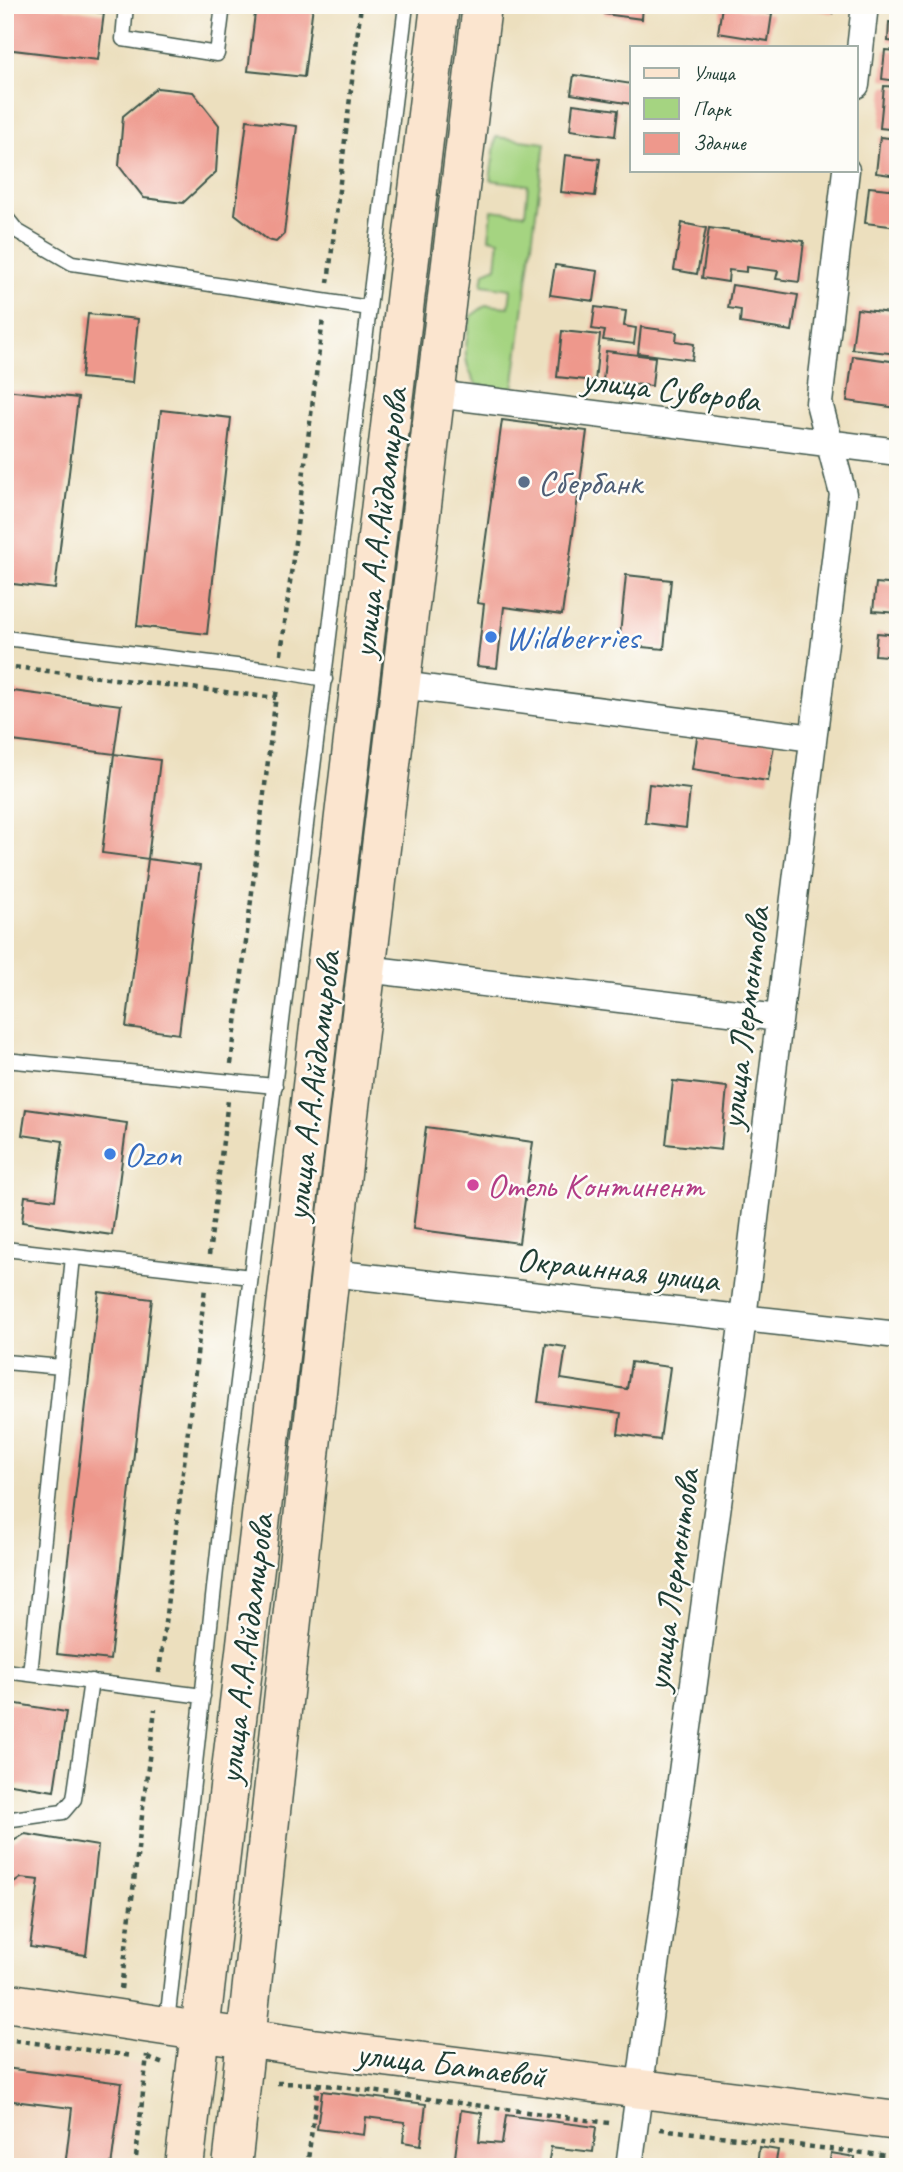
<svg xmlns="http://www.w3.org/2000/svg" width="903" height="2172" font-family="Caveat,sans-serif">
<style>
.built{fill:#f1d5bd}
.green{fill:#a5d481;stroke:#62885a;stroke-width:2}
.building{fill:#ee988c}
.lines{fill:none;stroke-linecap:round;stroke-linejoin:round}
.lane-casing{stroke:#3e5549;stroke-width:17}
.street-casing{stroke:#3e5549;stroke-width:29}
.secondary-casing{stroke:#3e5549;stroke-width:41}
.path{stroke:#3e5549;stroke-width:4.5;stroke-dasharray:5 5;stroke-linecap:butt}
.lane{stroke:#fff;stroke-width:14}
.street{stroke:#fff;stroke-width:26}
.secondary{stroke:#fbe5cf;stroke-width:38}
.service-dot{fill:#5c6f8a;stroke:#fdfcf7;stroke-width:2.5}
.shop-dot{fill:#3f7fe0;stroke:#fdfcf7;stroke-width:2.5}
.hotel-dot{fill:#d1479c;stroke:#fdfcf7;stroke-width:2.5}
.labels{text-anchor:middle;stroke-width:5;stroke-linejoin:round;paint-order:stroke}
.street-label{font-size:35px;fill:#1f3d34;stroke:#fdfcf7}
.service-label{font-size:35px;fill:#4e5e75;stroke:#fdfcf7;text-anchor:start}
.shop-label{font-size:35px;fill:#366cbe;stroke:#fdfcf7;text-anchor:start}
.hotel-label{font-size:35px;fill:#b23c85;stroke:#fdfcf7;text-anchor:start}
</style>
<rect width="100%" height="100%" fill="#fdfcf7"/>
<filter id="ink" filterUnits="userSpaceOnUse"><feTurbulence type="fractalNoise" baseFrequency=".0143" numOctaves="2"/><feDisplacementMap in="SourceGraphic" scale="14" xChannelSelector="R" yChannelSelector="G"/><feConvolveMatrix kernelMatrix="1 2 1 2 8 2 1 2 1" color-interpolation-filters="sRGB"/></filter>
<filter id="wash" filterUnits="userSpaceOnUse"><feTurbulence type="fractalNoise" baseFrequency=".00686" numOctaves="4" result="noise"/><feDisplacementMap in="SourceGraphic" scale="28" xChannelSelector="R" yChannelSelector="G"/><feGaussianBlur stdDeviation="1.57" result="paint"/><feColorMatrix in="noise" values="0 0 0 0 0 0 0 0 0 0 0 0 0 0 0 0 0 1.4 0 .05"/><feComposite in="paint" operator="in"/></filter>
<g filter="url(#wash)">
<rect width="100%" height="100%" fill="#ecdfbe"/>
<path class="built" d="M5,2048L141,2064L131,2167H5Z"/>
<path class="green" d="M496,137L545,143L513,390L477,385C460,360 466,344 471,316L486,305L509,307L511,289L482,285L484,272L496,267L499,240L489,238L492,210L525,214L528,185L490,180Z"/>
<g id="blocks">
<path class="building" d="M5,5H35L104,13L98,60L5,49Z
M256,5H313L304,77L248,71Z
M605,5H643L642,19L604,14Z
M785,5H833V13Z
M722,6L772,14L768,41L718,33Z
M889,22L898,23V42L888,41Z
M885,50L898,51V81L882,79Z
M574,75L632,84V104L571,94Z
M884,86L898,87V130L880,128Z
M157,88L193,92L219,125L216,172L183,203L144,198L119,166L123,116Z
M573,104L618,110L615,136L570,130Z
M247,120L297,126L284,234L276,242L268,240L235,214Z
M880,137L898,139V176L876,173Z
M565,155L600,159L595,196L561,192Z
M869,187L898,190V227L865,223Z
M682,223L706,228L697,274L674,270Z
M709,228L804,241L799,282L776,279L778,271L746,267V272L729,270L728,282L702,278Z
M555,265L598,271L594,301L550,295Z
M732,285L798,295L792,331L740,323L741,310L728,308Z
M595,307L626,311L624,326L636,328L634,344L603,340L605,331L592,329Z
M857,309L898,314V354L852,349Z
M88,314L138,319L132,383L81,378Z
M641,327L677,332L676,341L694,344L692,360L638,353Z
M562,331L600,335L595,381L557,377Z
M606,351L655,357L652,386L603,381Z
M853,356L898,362V408L847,401Z
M5,390L78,398L55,589L5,583Z
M161,410L231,418L207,634L137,626Z
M502,420L587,431L562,615L504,607L497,668L477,666L484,604L477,603Z
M626,575L671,580L664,649L619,645Z
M876,583L898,585V613L873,611Z
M877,633L898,635V657L875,655Z
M5,690L121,705L114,754L5,740Z
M698,732L774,745L768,781L692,769Z
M114,754L160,760L148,859L102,853Z
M649,784L690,789L686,828L645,823Z
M148,859L200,866L179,1034L126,1027Z
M673,1081L727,1087L721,1150L666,1144Z
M26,1109L127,1123L112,1235L22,1222L25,1196L55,1200L63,1141L22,1135Z
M426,1127L533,1142L519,1243L413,1229Z
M99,1292L152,1299L110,1660L57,1654Z
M546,1344L566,1347L561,1379L627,1389L631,1362L670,1367L660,1440L618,1434L621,1413L538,1402Z
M5,1702L66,1712L54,1791L5,1783Z
M25,1834L98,1846L86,1955L30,1947L39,1880L21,1878L5,1889V1846Z
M5,1917L11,1918L8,1945H5Z
M5,2068L122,2083L111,2167H65L72,2108L5,2100Z
M322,2091L426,2104L421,2145L403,2142L405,2122L366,2117L364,2135L317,2129Z
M461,2110L482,2113L479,2142L502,2144L506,2115L596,2127L593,2152L551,2147L548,2167L454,2165Z
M759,2147L778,2150L775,2167H757Z
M831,2153L855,2157L854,2167H829Z
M382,2161L411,2165V2167H382Z"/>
</g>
</g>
<g filter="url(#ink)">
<use href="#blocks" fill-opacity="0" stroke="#3e5549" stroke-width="2"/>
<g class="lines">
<g class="lane-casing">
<path id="lane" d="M126,5L123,39L217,54L223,5
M5,216L17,231L72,263L369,308
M5,638L279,671L325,679
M5,1060L275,1086
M5,1249L251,1277
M5,1362L62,1367
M5,1671L203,1696
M30,1674L73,1257
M5,1820L63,1812L74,1799L91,1681
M167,2023L223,1505L406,5"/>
</g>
<g class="street-casing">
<path id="street" d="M856,85L865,5
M436,394L898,452
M401,685L813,738
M366,969L779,1018
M330,1273L898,1335
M629,2167L743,1318L843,494L819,403L846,170"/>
</g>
<g class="secondary-casing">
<path id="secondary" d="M5,2002L312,2048L898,2121
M184,2167L440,5
M232,2167L330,1273L482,5"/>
</g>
<path class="path" d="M328,283L361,5
M281,654L323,319
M5,666L276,698
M231,1064L277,687
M209,1255L228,1100
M159,1673L205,1288
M121,1989L155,1709
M5,2039L133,2056
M148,2058L166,2065
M277,2083L318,2084L609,2123
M660,2129L898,2157
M135,2167L147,2055
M307,2167L318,2084"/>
<use href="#lane" class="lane"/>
<use href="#street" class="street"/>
<use href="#secondary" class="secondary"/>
</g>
</g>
<circle class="service-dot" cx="524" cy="482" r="7"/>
<g class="shop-dot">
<circle cx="491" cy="637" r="7"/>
<circle cx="110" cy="1154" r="7"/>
</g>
<circle class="hotel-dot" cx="473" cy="1185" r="7"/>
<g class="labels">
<g class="street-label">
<text transform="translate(671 389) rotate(7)" y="12">улица Суворова</text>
<text transform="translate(379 523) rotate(-83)" y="12">улица А.А.Айдамирова</text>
<text transform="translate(744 1018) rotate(-83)" y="12">улица Лермонтова</text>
<text transform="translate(312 1086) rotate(-83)" y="12">улица А.А.Айдамирова</text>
<text transform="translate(618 1269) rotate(6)" y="12">Окраинная улица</text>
<text transform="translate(672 1580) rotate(-82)" y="12">улица Лермонтова</text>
<text transform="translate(245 1649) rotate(-83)" y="12">улица А.А.Айдамирова</text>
<text transform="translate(451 2064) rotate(7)" y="12">улица Батаевой</text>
</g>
<g class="service-label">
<text x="538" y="494">Сбербанк</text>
</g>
<g class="shop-label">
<text x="505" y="649">Wildberries</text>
<text x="124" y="1166">Ozon</text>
</g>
<g class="hotel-label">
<text x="487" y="1197">Отель Континент</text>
</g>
</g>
<rect width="903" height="2172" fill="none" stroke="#fdfcf7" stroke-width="28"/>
<rect x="630" y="46" width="228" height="126" fill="#fdfcf7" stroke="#a4b0a9" stroke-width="2"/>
<rect x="644" y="68" width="35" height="10" fill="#fbe5cf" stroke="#a4b0a9" stroke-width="2"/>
<text x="693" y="80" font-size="21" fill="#1f3d34">Улица</text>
<rect x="644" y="98" width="35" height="21" fill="#a5d481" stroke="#a4b0a9" stroke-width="2"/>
<text x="693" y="116" font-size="21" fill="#1f3d34">Парк</text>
<rect x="644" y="133" width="35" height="21" fill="#ee988c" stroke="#a4b0a9" stroke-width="2"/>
<text x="693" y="150" font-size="21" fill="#1f3d34">Здание</text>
</svg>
